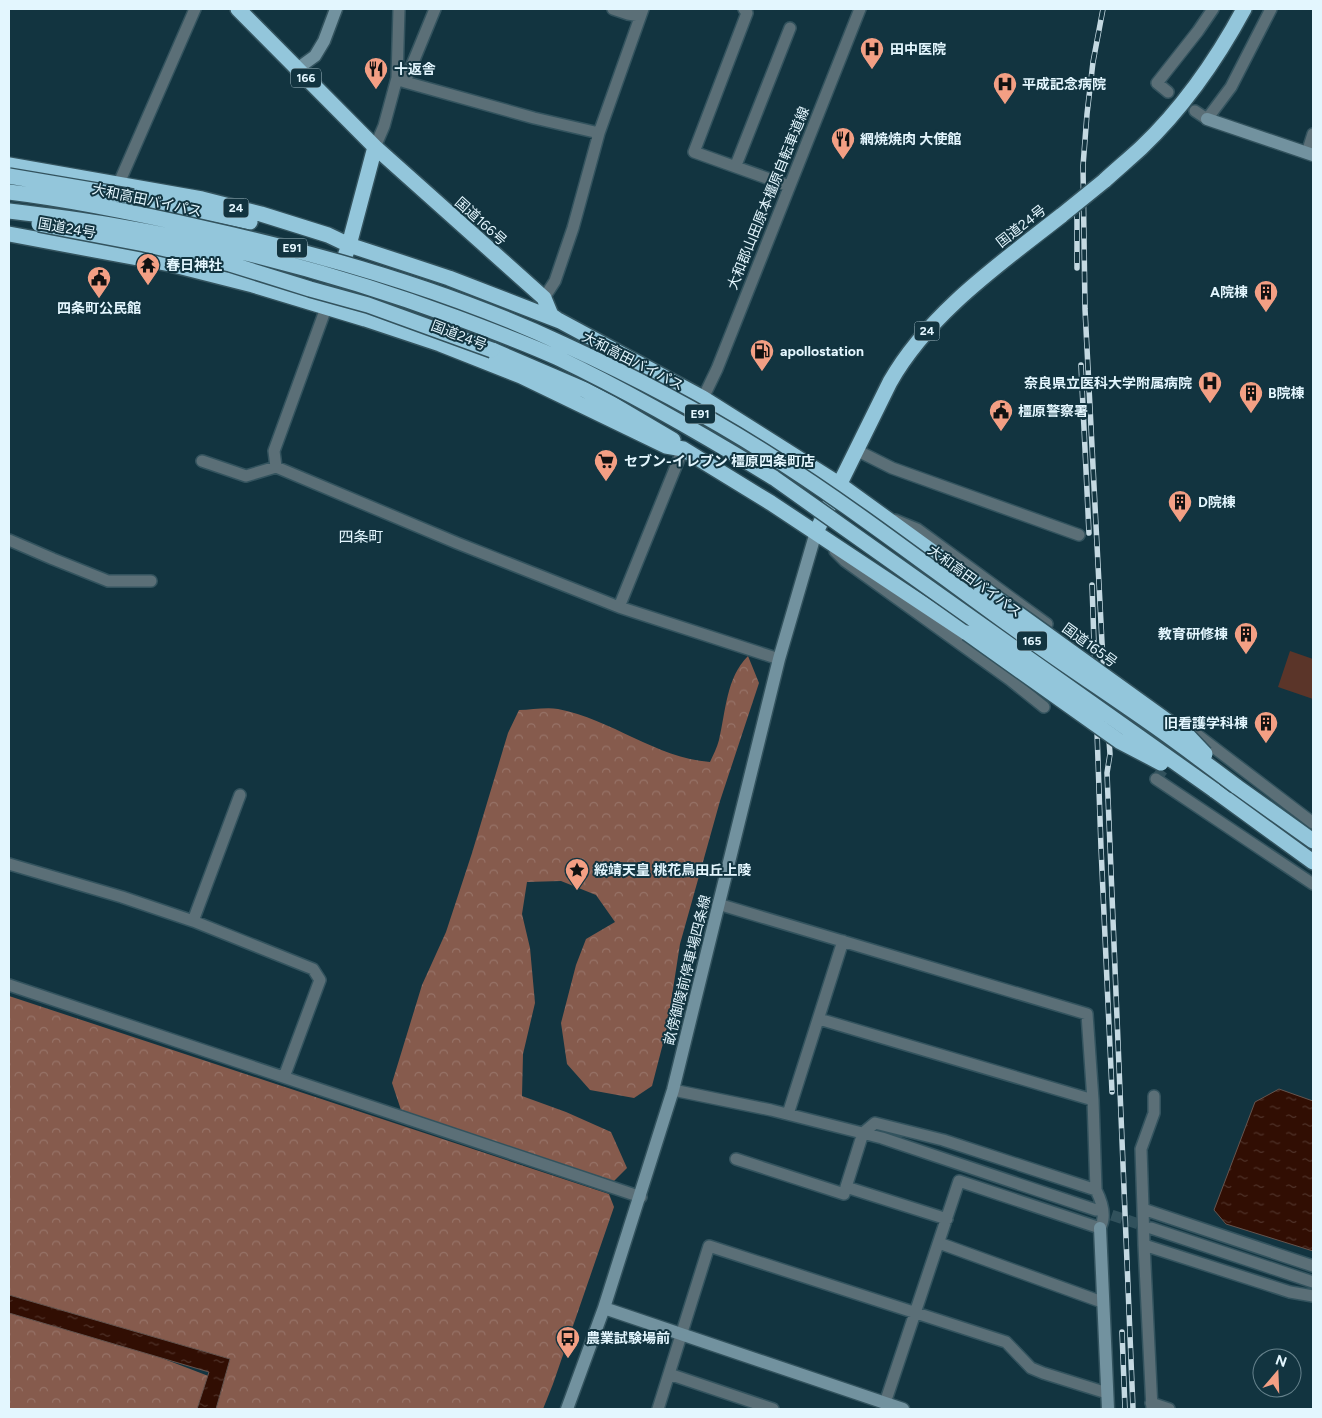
<svg xmlns="http://www.w3.org/2000/svg" width="1322" height="1418" font-family="Figtree,'Noto Sans JP',sans-serif">
<style>
.forest{fill:url(#forest-crowns)}
.green{fill:#5b3529}
.water{fill:url(#water-ripples);stroke:#66544e}
.lines{fill:none;stroke-linecap:round;stroke-linejoin:round}
.street-tunnel{stroke:#31515c;stroke-width:11;stroke-dasharray:11 5.5;stroke-linecap:butt}
.street-casing{stroke:#33535e;stroke-width:14}
.secondary-casing{stroke:#33535e;stroke-width:15}
.highway-casing{stroke:#33535e;stroke-width:18}
.street{stroke:#5b6f77;stroke-width:11}
.secondary{stroke:#72929f;stroke-width:12}
.highway{stroke:#93c6db;stroke-width:15}
.rail-casing{stroke:#c4d9e2;stroke-width:5.5}
.rail{stroke:#123440;stroke-width:4;stroke-dasharray:11;stroke-linecap:butt}
.highway-bridge-casing{stroke:#33535e;stroke-width:18;stroke-linecap:butt}
.highway-bridge{stroke:#93c6db;stroke-width:15}
.labels{text-anchor:middle;stroke-width:4;stroke-linejoin:round;paint-order:stroke}
.shield{fill:#123440;stroke:#a4bcc5;stroke-width:1}
.shield-label{font-size:12px;font-weight:bold;fill:#e3f6fe}
.poi-label{font-size:14px;font-weight:bold;fill:#e3f6fe;stroke:#123440;text-anchor:start}
.street-label{font-size:14px;fill:#e3f6fe;stroke:#123440}
.neighbourhood-label{font-size:15px;fill:#e3f6fe;stroke:#123440}
</style>
<defs>
<pattern id="forest-crowns" width="20" height="18" patternUnits="userSpaceOnUse" patternTransform="scale(1.25)"><rect width="20" height="18" fill="#865b4d"/><path d="M2 6a3 3 0 1 1 6 0M12 15a3 3 0 1 1 6 0" fill="none" stroke="#977368"/></pattern>
<pattern id="water-ripples" width="26" height="14" patternUnits="userSpaceOnUse" patternTransform="scale(1.25)"><rect width="26" height="14" fill="#310e03"/><path d="M2 4q2-2 4 0t4 0M15 11q2-2 4 0t4 0" fill="none" stroke="#4f3229"/></pattern>
</defs>
<rect width="100%" height="100%" fill="#123440"/>
<path class="forest" d="M748,656L759,683L720,801L680,944L667,1028L652,1086L634,1098L590,1090L567,1064L561,1023L576,965L586,939L615,922L596,895L561,881L527,882L522,914L530,948L535,1003L523,1054L522,1096L566,1112L611,1132L627,1168L608,1187L520,1158L406,1125L392,1083L422,985L446,932L472,853L508,733L519,710C531,710 546,707 558,709C611,719 656,758 710,762C713,755 717,748 719,740C726,711 726,678 748,656Z
M9,996L609,1194L614,1207L553,1384L543,1409H216L230,1359L9,1295Z
M9,1313L159,1357L211,1377L210,1409H9Z"/>
<path class="green" d="M1290,651L1313,659V699L1278,687Z"/>
<path class="water" d="M1279,1089L1313,1101V1251L1226,1224L1214,1210L1255,1102Z
M9,1295L230,1359L216,1409H197L209,1372L9,1313Z"/>
<g class="lines">
<path class="street-tunnel" d="M1156,779L1185,740
M1096,1210L1151,1228"/>
<g class="street-casing">
<path id="street" d="M613,9L628,14L640,16
M744,9L747,13L694,152L789,186
M398,79L405,82L435,9
M405,82L534,118L599,133
M1168,92L1157,83L1198,31L1213,9
M1195,111L1207,119L1231,87L1271,9
M375,147L384,126L397,78L399,9
M1307,153L1313,134
M736,165L790,28
M103,231L119,183L195,9
M544,298L555,281L573,228L599,133L643,9
M703,398L717,369L860,9
M856,450L892,468L1079,535
M202,461L246,476L276,467L457,543L619,607L779,659
M276,467L274,451L326,308
M895,520L917,529L1047,624
M9,540L53,559L108,581H151
M835,551L845,561L1009,679L1044,707
M619,607L683,449
M1183,724L1313,823
M1156,779L1313,884
M9,864L122,897L193,921L313,969L320,980L284,1077
M718,904L1087,1014L1093,1100L1096,1190
M193,921L240,795
M9,985L641,1197
M819,1019L1093,1100
M673,1090L771,1110L882,1138L1096,1210
M788,1114L843,941
M736,1159L844,1194L846,1187
M1143,1209L1141,1149L1154,1113V1096
M1151,1228L1313,1282
M939,1243L1102,1302
M1144,1245L1152,1409
M1313,1266L1143,1209L1144,1245L1290,1292L1313,1296
M669,1374L773,1409
M885,1403L959,1181L1100,1228C1107,1216 1102,1202 1096,1190L943,1140L875,1123L863,1133L846,1187L947,1219
M1151,1403L1169,1409
M658,1409L709,1246L1006,1342L1031,1368L1043,1373L1107,1393"/>
</g>
<g class="secondary-casing">
<path id="secondary" d="M297,69L315,56L324,41L336,9
M1207,119L1313,155
M1100,1228L1108,1409
M604,1308L903,1409
M567,1409L604,1308L673,1090L779,659L816,532"/>
</g>
<g class="highway-casing">
<path id="highway" d="M238,9L375,147L544,298L551,315L558,320
M9,165L202,199L261,214L328,235L349,245L449,278L560,321L703,398L839,484L981,587
M1104,181C1116,170 1129,159 1141,148C1183,108 1217,59 1244,9
M133,197L250,222
M9,234L170,264L253,285L365,319L440,344L521,376L666,446L683,449L771,503L967,633
M327,306L349,245L375,147
M492,350L585,390L612,404L673,440
M816,532L890,382C929,313 1001,263 1062,215
M1236,786L1313,841
M1214,790L1313,862"/>
</g>
<use href="#street" class="street"/>
<use href="#secondary" class="secondary"/>
<use href="#highway" class="highway"/>
<g class="rail-casing">
<path id="rail" d="M1103,9L1093,62L1087,114L1083,166L1085,309L1102,643L1110,754L1107,773L1133,1409
M1077,208V268
M1081,365L1089,533
M1092,585L1101,848L1112,1092
M1122,1332L1125,1409"/>
</g>
<use href="#rail" class="rail"/>
<g class="highway-bridge-casing">
<path id="highway-bridge" d="M9,176L133,197
M9,192C75,200 141,214 207,229C329,256 450,291 563,344C635,377 705,414 771,456C855,509 934,571 1015,629C1064,665 1114,697 1163,732C1188,750 1212,768 1236,786
M9,211C43,215 77,219 110,225C228,245 344,276 455,317C490,330 525,343 558,358C633,394 704,435 774,478L1214,790
M1062,215L1104,181
M39,224L144,244L230,264L310,289L368,305L492,350
M981,587L1188,736L1205,754
M967,633L1119,741L1161,763"/>
</g>
<use href="#highway-bridge" class="highway-bridge"/>
</g>
<defs>
<g id="hospital-pin" transform="scale(1.25)"><path d="M0 17L-7.5 6A9.5 9.5 0 1 1 7.5 6Z" fill="#f39f84" stroke="#123440"/><path d="M-5-5h3v3.5h4V-5h3V5h-3V1.5h-4V5h-3Z" fill="#111"/></g>
<g id="restaurant-pin" transform="scale(1.25)"><path d="M0 17L-7.5 6A9.5 9.5 0 1 1 7.5 6Z" fill="#f39f84" stroke="#123440"/><path d="M-5-6h1v4h1v-4h1v4h1v-4h1v5L-1.5 .5V6h-2V.5L-5-1ZM5-6V6H3V1.5H1.5Q1.5-4 5-6Z" fill="#111"/></g>
<g id="temple-pin" transform="scale(1.25)"><path d="M0 17L-7.5 6A9.5 9.5 0 1 1 7.5 6Z" fill="#f39f84" stroke="#123440"/><path d="M0-6L5-2H3V0L6.5 2.5H4V6H1.5V3h-3V6H-4V2.5H-6.5L-3 0V-2H-5Z" fill="#111"/></g>
<g id="civic-pin" transform="scale(1.25)"><path d="M0 17L-7.5 6A9.5 9.5 0 1 1 7.5 6Z" fill="#f39f84" stroke="#123440"/><path d="M-.6-6.5H3V-4.5H.6V-3L4-1V1h2V6H-6V1h2V-1L-.6-3ZM-1.2 2.5V6h2.4V2.5Z" fill="#111"/></g>
<g id="building-pin" transform="scale(1.25)"><path d="M0 17L-7.5 6A9.5 9.5 0 1 1 7.5 6Z" fill="#f39f84" stroke="#123440"/><path d="M-4-6H4V6H1V3H-1V6H-4ZM-2.5-4.3h1.7v1.8h-1.7ZM.8-4.3h1.7v1.8H.8ZM-2.5-1h1.7V.8h-1.7ZM.8-1h1.7V.8H.8Z" fill="#111"/></g>
<g id="fuel-pin" transform="scale(1.25)"><path d="M0 17L-7.5 6A9.5 9.5 0 1 1 7.5 6Z" fill="#f39f84" stroke="#123440"/><path d="M-5.5-6h7V0h2V4h1.3V-2.5L3-4.5l.8-.8L6-3V5H2.5V1h-1V6h-7ZM-4.2-4.7v3.2H.2V-4.7Z" fill="#111"/></g>
<g id="supermarket-pin" transform="scale(1.25)"><path d="M0 17L-7.5 6A9.5 9.5 0 1 1 7.5 6Z" fill="#f39f84" stroke="#123440"/><path d="M-6-5.5h2.5l.6 2H6L4.5 2H-2.5L-4.4-4H-6ZM-1.5 3.2a1.3 1.3 0 1 0 .1 0ZM3 3.2a1.3 1.3 0 1 0 .1 0Z" fill="#111"/></g>
<g id="sight-pin" transform="scale(1.25)"><path d="M0 17L-7.5 6A9.5 9.5 0 1 1 7.5 6Z" fill="#f39f84" stroke="#123440"/><path d="M0-6L1.8-2.2L6-1.7L2.9 1.2L3.7 5.4L0 3.3L-3.7 5.4L-2.9 1.2L-6-1.7L-1.8-2.2Z" fill="#111"/></g>
<g id="bus-pin" transform="scale(1.25)"><path d="M0 17L-7.5 6A9.5 9.5 0 1 1 7.5 6Z" fill="#f39f84" stroke="#123440"/><path d="M-5-6H5V4H4V6H2V4H-2V6H-4V4H-5ZM-3.5-4V0h7V-4ZM-3.5 1.2v1.5H-2V1.2ZM2 1.2v1.5H3.5V1.2Z" fill="#111"/></g>
</defs>
<g fill-rule="evenodd">
<use href="#hospital-pin" x="872" y="49"/>
<use href="#restaurant-pin" x="376" y="69"/>
<use href="#hospital-pin" x="1005" y="84"/>
<use href="#restaurant-pin" x="843" y="139"/>
<use href="#temple-pin" x="148" y="265"/>
<use href="#civic-pin" x="99" y="278"/>
<use href="#building-pin" x="1266" y="292"/>
<use href="#fuel-pin" x="762" y="351"/>
<use href="#hospital-pin" x="1210" y="383"/>
<use href="#building-pin" x="1251" y="393"/>
<use href="#civic-pin" x="1001" y="411"/>
<use href="#supermarket-pin" x="606" y="461"/>
<use href="#building-pin" x="1180" y="502"/>
<use href="#building-pin" x="1246" y="634"/>
<use href="#building-pin" x="1266" y="723"/>
<use href="#sight-pin" x="577" y="870"/>
<use href="#bus-pin" x="568" y="1338"/>
</g>
<g class="labels">
<g class="shield">
<rect x="291" y="68.5" width="30" height="19" rx="4"/>
<rect x="223.5" y="198.5" width="25" height="19" rx="4"/>
<rect x="277" y="238.5" width="30" height="19" rx="4"/>
<rect x="914.5" y="321.5" width="25" height="19" rx="4"/>
<rect x="685" y="404.5" width="30" height="19" rx="4"/>
<rect x="1017" y="631.5" width="30" height="19" rx="4"/>
</g>
<g class="shield-label">
<text x="306" y="82">166</text>
<text x="236" y="212">24</text>
<text x="292" y="252">E91</text>
<text x="927" y="335">24</text>
<text x="700" y="418">E91</text>
<text x="1032" y="645">165</text>
</g>
<g class="poi-label">
<text x="890" y="54">田中医院</text>
<text x="394" y="74">十返舎</text>
<text x="1022" y="89">平成記念病院</text>
<text x="860" y="144">網焼焼肉 大使館</text>
<text x="166" y="270">春日神社</text>
<text x="1248" y="297" text-anchor="end">A院棟</text>
<text x="99" y="313" text-anchor="middle">四条町公民館</text>
<text x="780" y="356">apollostation</text>
<text x="1192" y="388" text-anchor="end">奈良県立医科大学附属病院</text>
<text x="1268" y="398">B院棟</text>
<text x="1018" y="416">橿原警察署</text>
<text x="624" y="466">セブン-イレブン 橿原四条町店</text>
<text x="1198" y="507">D院棟</text>
<text x="1228" y="639" text-anchor="end">教育研修棟</text>
<text x="1248" y="728" text-anchor="end">旧看護学科棟</text>
<text x="594" y="875">綏靖天皇 桃花鳥田丘上陵</text>
<text x="586" y="1343">農業試験場前</text>
</g>
<g class="street-label">
<text transform="translate(768 198) rotate(-68)" y="5">大和郡山田原本橿原自転車道線</text>
<text transform="translate(147 200) rotate(12)" y="5">大和高田バイパス</text>
<text transform="translate(481 221) rotate(42)" y="5">国道166号</text>
<text transform="translate(1021 226) rotate(-38)" y="5">国道24号</text>
<text transform="translate(67 228) rotate(10)" y="5">国道24号</text>
<text transform="translate(459 335) rotate(21)" y="5">国道24号</text>
<text transform="translate(633 361) rotate(27)" y="5">大和高田バイパス</text>
<text transform="translate(975 581) rotate(36)" y="5">大和高田バイパス</text>
<text transform="translate(1090 645) rotate(36)" y="5">国道165号</text>
<text transform="translate(687 970) rotate(-76)" y="5">畝傍御陵前停車場四条線</text>
</g>
<g class="neighbourhood-label">
<text x="361" y="542">四条町</text>
</g>
</g>
<rect width="1322" height="1418" fill="none" stroke="#e3f6fe" stroke-width="20"/>
<g transform="translate(1277 1373) rotate(19)"><circle r="24" fill="#123440" stroke="#66828c"/>
<path d="M0-4L9 19L0 12L-9 19Z" fill="#f39f84"/>
<text y="-8" font-size="14" font-weight="bold" text-anchor="middle" fill="#e3f6fe">N</text>
</g>
</svg>
